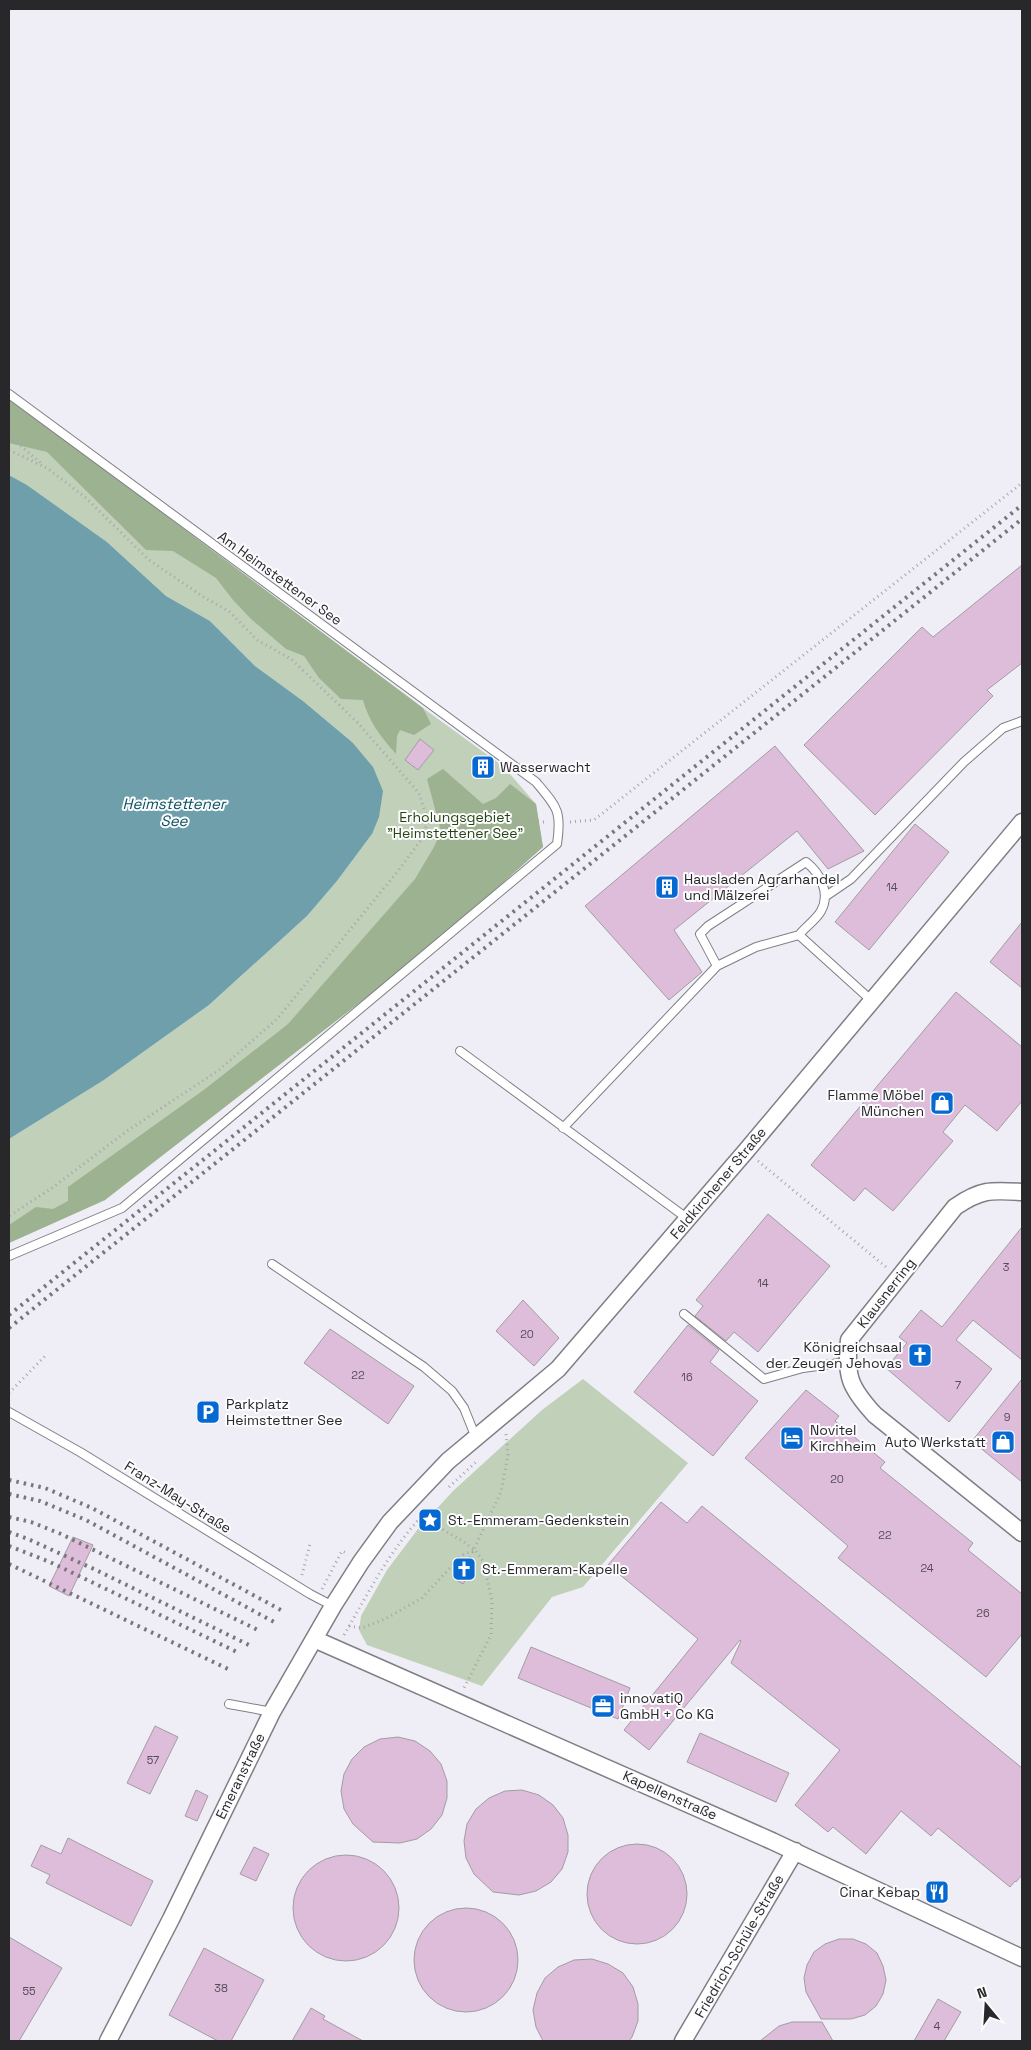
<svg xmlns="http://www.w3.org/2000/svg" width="1031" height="2050" font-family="'Space Grotesk',sans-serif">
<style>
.green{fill:#c1d0b9}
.forest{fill:#9cb290}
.water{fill:#6e9faa}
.building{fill:#debddb;stroke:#a29ca2}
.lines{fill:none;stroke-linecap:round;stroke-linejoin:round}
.service-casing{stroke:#7f7e85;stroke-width:10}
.minor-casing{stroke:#7f7e85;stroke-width:19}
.path{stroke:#a6a5ab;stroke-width:3;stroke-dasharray:1 4;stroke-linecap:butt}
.service{stroke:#fff;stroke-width:8}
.minor{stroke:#fff;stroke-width:16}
.rail{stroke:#76767b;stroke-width:4;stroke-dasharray:2.5 5;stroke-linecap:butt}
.labels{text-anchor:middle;stroke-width:4;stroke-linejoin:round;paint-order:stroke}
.number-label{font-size:11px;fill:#564d57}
.street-label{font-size:14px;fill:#28282b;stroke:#fcfcfe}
.poi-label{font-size:14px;fill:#28282b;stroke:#fcfcfe;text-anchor:start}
.park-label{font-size:14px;fill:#264411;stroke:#fcfcfe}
.water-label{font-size:15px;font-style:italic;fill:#07525e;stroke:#fcfcfe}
</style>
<rect width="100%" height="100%" fill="#efeef6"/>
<path class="green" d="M9,398L423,708L504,767L536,804L543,847L105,1200L9,1243V1139L104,1080L209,1005L307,916L337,881L372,834L352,742L303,701L255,666L210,621L166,596L107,542L27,485L9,475Z
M583,1379L688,1463L583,1587L552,1597L482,1686L367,1645L359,1630L361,1616L387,1570L418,1529L453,1491L542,1410Z"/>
<path class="forest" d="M9,398L423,708L431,724L414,735L400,730L397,736L396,754C381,737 369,722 363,700L341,699L319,678L304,656L286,649L251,619L233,600L216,578L173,551L146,550L47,452L9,443Z
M443,769L483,804L496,798L510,784L536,804L543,847L429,949L105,1200L9,1243V1225L36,1207L53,1209L68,1201V1187L205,1089L288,1024L415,879L434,847L441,831L427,779Z"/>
<path class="water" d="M9,475L27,485L107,542L166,596L210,621L255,666L303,701L352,742L373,767L383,791L379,817L372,834L337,881L307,916L209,1005L104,1080L9,1139Z"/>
<path class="building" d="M1022,565V663L987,690L993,696L875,815L804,745L922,627L933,637Z
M420,739L434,750L418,770L405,760Z
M775,746L864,851L828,869L797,831L674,930L702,972L669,1000L585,906Z
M915,824L949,852L869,950L835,922Z
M1022,922V988L990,962Z
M956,992L1022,1047V1101L997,1131L965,1105L943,1132L953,1141L893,1211L865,1188L854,1201L811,1165Z
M768,1214L830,1266L758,1352L734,1332L726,1341L695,1316L703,1306L696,1300Z
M1022,1227V1360L973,1320L956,1340L992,1369L949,1422L886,1368L907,1343L899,1337L921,1310L942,1327Z
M523,1300L559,1338L534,1366L496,1331Z
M688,1325L719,1350L710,1362L758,1401L713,1456L634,1392Z
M330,1329L414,1386L388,1424L304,1363Z
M1022,1379V1482L972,1441Z
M806,1390L839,1416L835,1421L885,1462L880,1468L973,1543L968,1550L1022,1594V1634L986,1677L838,1558L848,1546L745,1458Z
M661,1502L687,1523L702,1506L1022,1768V1875L1016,1882L1015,1881L1010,1887L938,1828L931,1836L901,1811L866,1854L833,1827L828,1832L795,1805L840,1750L731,1663L741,1641L740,1640L649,1750L624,1730L698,1639L608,1565Z
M73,1537L93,1545L69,1596L49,1586Z
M462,1559L474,1566L463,1584L453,1578Z
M531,1647L630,1688L618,1719L518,1678Z
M155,1726L178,1737L150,1794L127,1783Z
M700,1733L789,1773L776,1802L687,1762Z
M398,1737L415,1741L430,1751L441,1764L447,1781V1798L442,1815L431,1829L417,1839L400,1843L373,1842L353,1824L344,1809L341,1791L344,1774L352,1759L364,1747L380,1739Z
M196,1790L208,1796L197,1821L185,1816Z
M522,1790L539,1795L553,1805L563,1818L568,1835V1852L562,1869L551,1882L536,1891L519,1895L493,1892L474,1874L466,1858L464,1841L467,1824L476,1809L489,1798L505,1791Z
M68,1838L153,1881L131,1926L46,1883L50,1875L31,1866L41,1845L61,1854Z
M587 1894a50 50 0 1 1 100 0a50 50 0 1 1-100 0Z
M254,1847L269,1854L256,1881L240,1874Z
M293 1908a53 53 0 1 1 106 0a53 53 0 1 1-106 0Z
M414 1960a52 52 0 1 1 104 0a52 52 0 1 1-104 0Z
M9,1937L62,1968L19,2041H9Z
M839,1939H853L866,1944L877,1953L883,1966L886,1980L883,1994L876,2006L865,2015L851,2019H821L806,1992L804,1978L807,1965L814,1952L825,1944Z
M204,1948L264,1980L231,2041H218L169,2015Z
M592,1959L608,1964L623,1973L633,1987L638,2004V2021L632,2037L629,2041H543L536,2027L533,2010L537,1993L545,1978L558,1967L574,1960Z
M938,1999L961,2012L944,2041H914Z
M311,2008L325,2016L323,2019L363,2041H292Z
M792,2022H822L833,2041H760L779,2026Z"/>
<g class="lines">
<g class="service-casing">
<path id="service" d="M9,394L536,782C557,807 562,811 557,844L122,1208L9,1256
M826,896L851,879L964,762L1003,728L1022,721
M799,935C805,927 816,920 821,911C831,893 820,873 806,862L708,926L700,934L717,966L756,947L799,935L872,1001
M460,1051L688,1219
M563,1128L717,966
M272,1264L424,1367L452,1391L464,1408L476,1438
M684,1314L764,1379L803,1368L847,1362
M9,1412L80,1452L310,1594L333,1606
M229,1704L272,1712"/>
</g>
<g class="minor-casing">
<path id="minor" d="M1022,1192C991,1190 981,1189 955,1207L849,1340C845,1376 850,1388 875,1415L1022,1533
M314,1639L772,1841L1022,1958
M108,2041L171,1919L272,1712L333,1606L361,1562L390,1522L448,1461L558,1369L746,1151L1022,822
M683,2041L795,1851"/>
</g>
<path class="path" d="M9,436L41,463
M9,450L47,468L86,498L149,560L205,598L229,611L257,640L291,659L357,722L419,793L428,821L421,840L398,871L277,1019L219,1070L127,1131L52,1188L9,1216
M428,821L546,822
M570,822L594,820L1022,483
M758,1161L886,1267
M9,1393L46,1355
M449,1487L476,1462
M421,1517L461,1540L475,1550L483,1561L492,1601L491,1635L464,1688
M468,1562L501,1492L508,1455L506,1434
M302,1575L310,1544
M322,1589L342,1551L348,1554
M349,1626L362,1628L385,1619L422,1598L462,1555L475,1550
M344,1635C369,1592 388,1553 421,1517"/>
<use href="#service" class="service"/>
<use href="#minor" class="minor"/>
<path class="rail" d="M9,1315L1022,505
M9,1328L1022,519
M9,1480L45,1488L92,1508L281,1610
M9,1494L40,1501L86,1520L274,1622
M9,1517L31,1522L61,1534L260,1631
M9,1532L28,1539L96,1570L253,1647
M9,1546L50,1562L237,1652
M9,1564L228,1669"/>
</g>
<defs>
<g id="building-square" transform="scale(1.25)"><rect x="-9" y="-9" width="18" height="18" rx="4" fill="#0668d1" stroke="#fcfcfe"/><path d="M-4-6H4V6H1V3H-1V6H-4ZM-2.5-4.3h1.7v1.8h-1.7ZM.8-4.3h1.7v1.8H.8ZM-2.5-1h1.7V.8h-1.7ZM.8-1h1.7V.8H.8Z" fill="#fff"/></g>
<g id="shop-square" transform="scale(1.25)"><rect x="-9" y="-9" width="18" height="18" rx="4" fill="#0668d1" stroke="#fcfcfe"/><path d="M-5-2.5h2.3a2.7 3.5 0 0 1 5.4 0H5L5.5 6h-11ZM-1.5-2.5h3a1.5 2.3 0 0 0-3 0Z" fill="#fff"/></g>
<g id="church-square" transform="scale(1.25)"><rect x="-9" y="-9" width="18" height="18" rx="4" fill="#0668d1" stroke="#fcfcfe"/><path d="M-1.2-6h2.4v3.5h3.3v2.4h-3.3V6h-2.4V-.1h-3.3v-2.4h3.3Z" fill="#fff"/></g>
<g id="parking-square" transform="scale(1.25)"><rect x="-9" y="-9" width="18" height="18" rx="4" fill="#0668d1" stroke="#fcfcfe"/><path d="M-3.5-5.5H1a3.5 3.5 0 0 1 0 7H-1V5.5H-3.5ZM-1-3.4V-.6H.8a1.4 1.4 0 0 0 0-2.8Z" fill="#fff"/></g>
<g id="hotel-square" transform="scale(1.25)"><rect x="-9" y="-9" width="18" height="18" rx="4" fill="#0668d1" stroke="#fcfcfe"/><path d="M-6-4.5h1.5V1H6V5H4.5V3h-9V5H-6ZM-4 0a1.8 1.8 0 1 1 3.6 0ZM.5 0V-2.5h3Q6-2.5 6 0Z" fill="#fff"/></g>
<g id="sight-square" transform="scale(1.25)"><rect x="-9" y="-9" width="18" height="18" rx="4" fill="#0668d1" stroke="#fcfcfe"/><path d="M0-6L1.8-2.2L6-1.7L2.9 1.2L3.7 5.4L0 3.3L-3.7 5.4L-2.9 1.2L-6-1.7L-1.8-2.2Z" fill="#fff"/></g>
<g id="office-square" transform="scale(1.25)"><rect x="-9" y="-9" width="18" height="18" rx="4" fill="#0668d1" stroke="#fcfcfe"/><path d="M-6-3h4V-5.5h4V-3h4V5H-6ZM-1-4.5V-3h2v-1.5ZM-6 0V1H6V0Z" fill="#fff"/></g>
<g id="restaurant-square" transform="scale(1.25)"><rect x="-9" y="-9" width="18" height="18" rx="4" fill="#0668d1" stroke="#fcfcfe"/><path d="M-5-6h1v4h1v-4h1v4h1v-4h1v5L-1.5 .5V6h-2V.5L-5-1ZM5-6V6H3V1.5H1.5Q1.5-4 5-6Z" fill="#fff"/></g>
</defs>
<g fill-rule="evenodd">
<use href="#building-square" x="483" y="767"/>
<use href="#building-square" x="667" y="887"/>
<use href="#shop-square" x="942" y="1103"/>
<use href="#church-square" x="920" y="1355"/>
<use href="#parking-square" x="208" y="1412"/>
<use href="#hotel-square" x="792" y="1438"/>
<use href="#shop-square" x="1003" y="1442"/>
<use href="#sight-square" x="430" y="1520"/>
<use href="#church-square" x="464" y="1569"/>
<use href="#office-square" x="603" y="1706"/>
<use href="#restaurant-square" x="937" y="1892"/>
</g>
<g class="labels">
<g class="number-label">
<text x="892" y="891">14</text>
<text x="1006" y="1271">3</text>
<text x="763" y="1287">14</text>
<text x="527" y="1338">20</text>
<text x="358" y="1379">22</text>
<text x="687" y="1381">16</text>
<text x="958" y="1389">7</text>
<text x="1007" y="1421">9</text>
<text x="837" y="1483">20</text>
<text x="885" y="1539">22</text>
<text x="927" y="1572">24</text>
<text x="983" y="1617">26</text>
<text x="153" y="1764">57</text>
<text x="221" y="1992">38</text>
<text x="29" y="1995">55</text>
<text x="937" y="2030">4</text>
</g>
<g class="street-label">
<text transform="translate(280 578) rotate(36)" y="5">Am Heimstettener See</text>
<text transform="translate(718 1183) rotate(-50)" y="5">Feldkirchener Straße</text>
<text transform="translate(886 1293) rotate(-52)" y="5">Klausnerring</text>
<text transform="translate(178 1497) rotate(32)" y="5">Franz-May-Straße</text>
<text transform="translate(240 1776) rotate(-64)" y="5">Emeranstraße</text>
<text transform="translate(670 1795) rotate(24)" y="5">Kapellenstraße</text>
<text transform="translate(739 1946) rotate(-60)" y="5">Friedrich-Schüle-Straße</text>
</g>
<g class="poi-label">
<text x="500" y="772">Wasserwacht</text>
<text x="684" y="884">Hausladen Agrarhandel<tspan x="684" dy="16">und Mälzerei</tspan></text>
<text x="924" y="1100" text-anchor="end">Flamme Möbel<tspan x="924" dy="16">München</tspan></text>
<text x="902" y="1352" text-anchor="end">Königreichsaal<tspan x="902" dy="16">der Zeugen Jehovas</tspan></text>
<text x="226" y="1409">Parkplatz<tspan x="226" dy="16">Heimstettner See</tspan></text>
<text x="810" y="1435">Novitel<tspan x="810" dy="16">Kirchheim</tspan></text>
<text x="986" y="1447" text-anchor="end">Auto Werkstatt</text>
<text x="448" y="1525">St.-Emmeram-Gedenkstein</text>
<text x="482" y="1574">St.-Emmeram-Kapelle</text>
<text x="620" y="1703">innovatiQ<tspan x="620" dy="16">GmbH + Co KG</tspan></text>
<text x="920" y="1897" text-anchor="end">Cinar Kebap</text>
</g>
<g class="park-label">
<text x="455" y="822">Erholungsgebiet<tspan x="455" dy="16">"Heimstettener See"</tspan></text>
</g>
<g class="water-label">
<text x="174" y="809">Heimstettener<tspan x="174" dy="17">See</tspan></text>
</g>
</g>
<rect width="1031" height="2050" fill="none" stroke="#28282b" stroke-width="20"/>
<g transform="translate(986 2005) rotate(342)" stroke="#fcfcfe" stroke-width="4" paint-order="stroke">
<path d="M0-4L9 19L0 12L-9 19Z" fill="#28282b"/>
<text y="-8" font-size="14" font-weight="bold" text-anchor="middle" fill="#28282b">N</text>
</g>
</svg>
